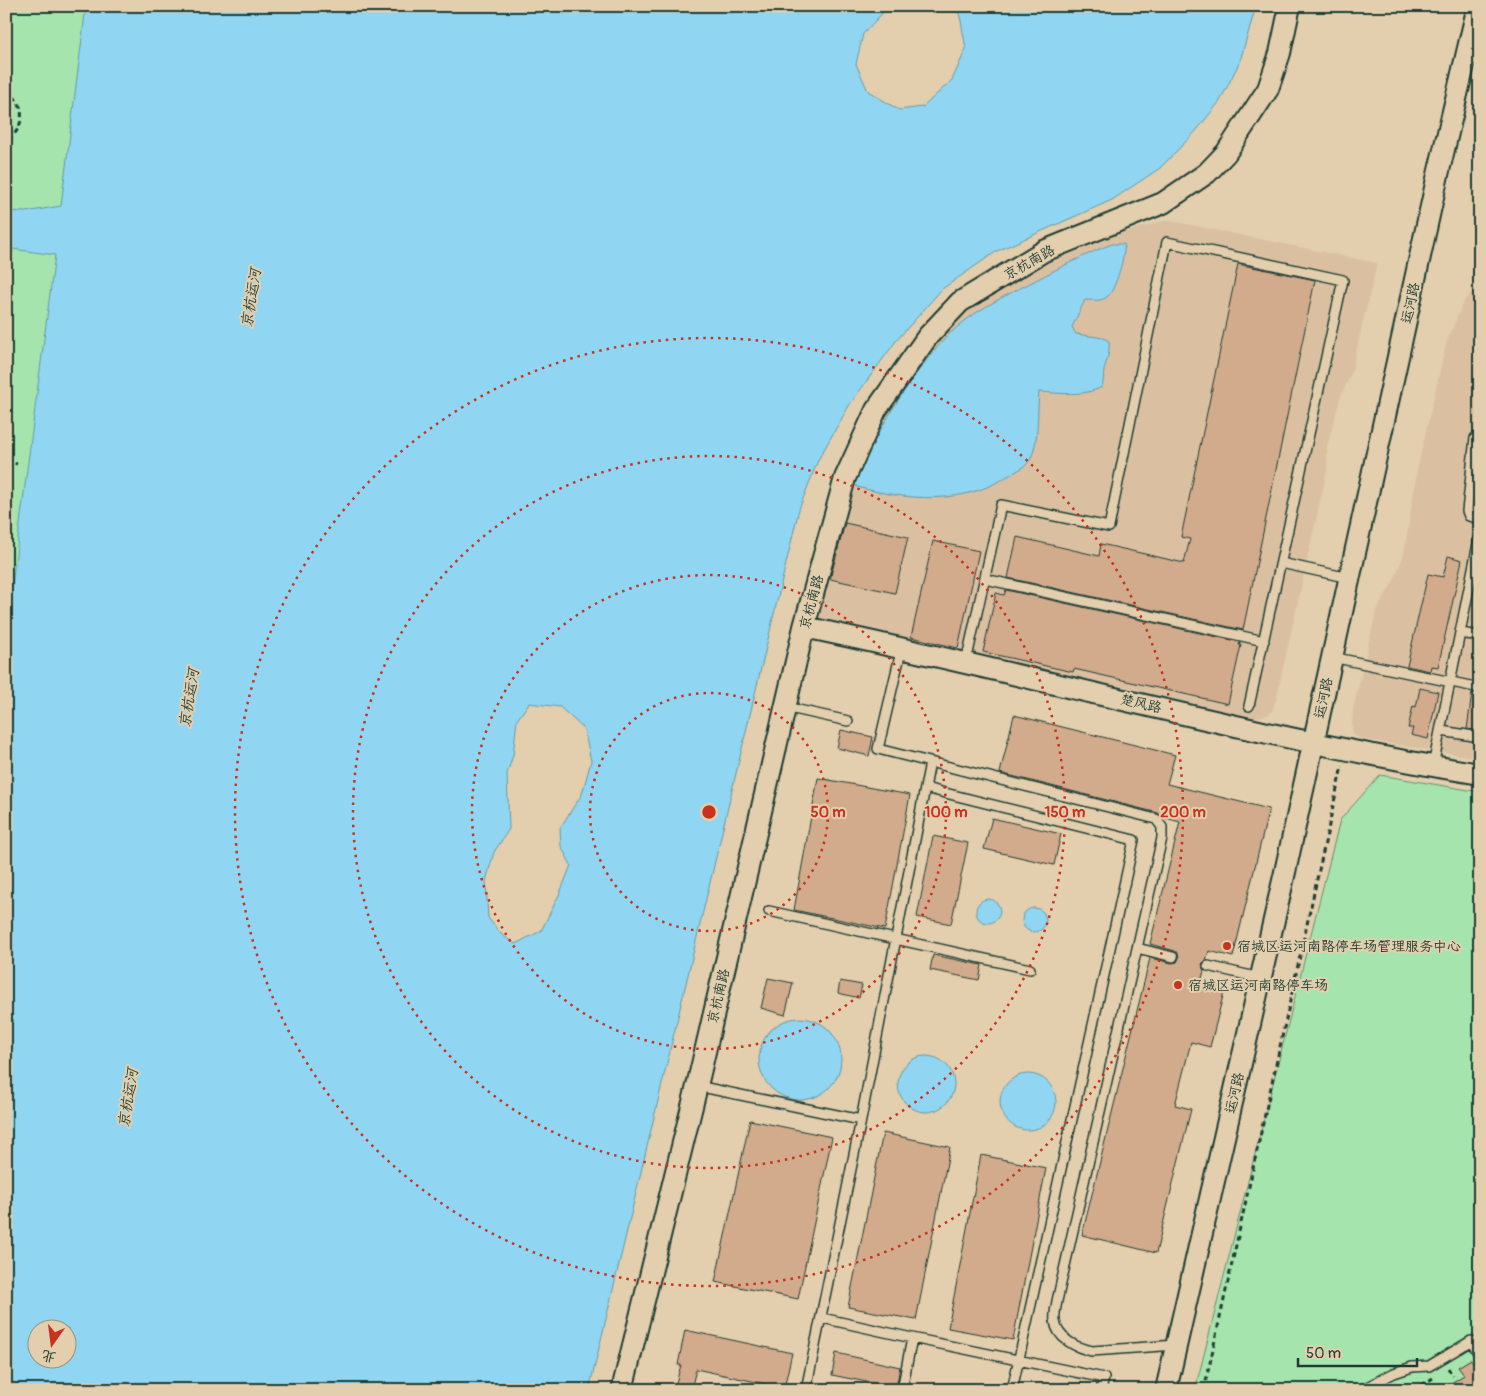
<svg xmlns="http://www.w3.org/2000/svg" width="1486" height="1396" font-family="Pangolin,'LXGW WenKai TC',sans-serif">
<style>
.built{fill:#dac0a1}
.green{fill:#a5e4ac;stroke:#629070}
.water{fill:#90d6f2;stroke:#6399a6;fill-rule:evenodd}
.building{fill:#d2aa8c;stroke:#1f3d34}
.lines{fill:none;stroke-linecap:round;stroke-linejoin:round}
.service-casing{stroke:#1f3d34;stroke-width:12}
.tertiary-casing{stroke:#1f3d34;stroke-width:24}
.path{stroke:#1f3d34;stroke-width:3;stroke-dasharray:5 4;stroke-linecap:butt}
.service{stroke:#e3cead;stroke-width:9}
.tertiary{stroke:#e3cead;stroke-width:20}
.ring{fill:none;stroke:#c8321e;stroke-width:2.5;stroke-dasharray:2.5 5}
.poi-dot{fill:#c8321e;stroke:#e3cead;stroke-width:2}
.labels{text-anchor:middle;stroke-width:4;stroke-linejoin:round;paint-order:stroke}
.street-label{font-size:14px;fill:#1f3d34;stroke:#e3cead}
.poi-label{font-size:14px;fill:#1f3d34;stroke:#e3cead;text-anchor:start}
.water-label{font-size:15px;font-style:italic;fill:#25453e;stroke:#e3cead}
.centre{fill:#c8321e;stroke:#e3cead;stroke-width:2.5}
.ring-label{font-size:15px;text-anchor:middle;font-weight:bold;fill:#c8321e;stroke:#e3cead;stroke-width:4;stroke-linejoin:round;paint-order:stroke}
</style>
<rect width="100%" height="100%" fill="#e3cead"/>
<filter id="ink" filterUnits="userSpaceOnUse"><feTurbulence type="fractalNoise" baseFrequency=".02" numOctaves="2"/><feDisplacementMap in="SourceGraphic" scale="10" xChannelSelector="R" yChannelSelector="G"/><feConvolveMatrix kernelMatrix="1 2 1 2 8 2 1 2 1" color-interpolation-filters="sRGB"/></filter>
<g filter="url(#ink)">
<path class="built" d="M1166,220L1377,263L1351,373L1340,398L1327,447V470L1276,700L1272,711L1268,715L1251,718L812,620L865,446L914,367L950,325L965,310L1046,264L1116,235Z
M1480,281V758L1360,739L1353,734L1352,725L1353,710L1376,612L1395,578L1404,554L1418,466L1446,344L1463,303Z"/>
<path class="green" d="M6,6H96L6,651Z
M1380,775L1480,792V1390H1195L1340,820Z"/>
<path class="water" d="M86,6H889L863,34L856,64L868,91L899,110L923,107L952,80L966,49L961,21L957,6H1256L1240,61L1220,101L1196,131L1160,168L1112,200L997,251L942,289L896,341L850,404L818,460L799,509L589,1390H6V631L55,255L6,248V211L25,212L61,206ZM529,703L560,707L584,729L591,761L582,794L560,828L561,846L571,865L560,893L541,931L515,944L502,935L488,918L486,881L494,852L509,829L507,774L513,755L517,720ZM68,1328V1358H38V1328Z
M1112,244H1124C1126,254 1115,290 1108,296C1102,302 1093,300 1085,300L1072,327L1076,334L1104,338L1109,341C1110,352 1107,360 1104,370C1103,376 1104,381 1102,387C1083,397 1059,393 1039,392C1037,412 1039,444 1030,460C1026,467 1015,472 1008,476C962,506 907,500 857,487L853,481C878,433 904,384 941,343C966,314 1003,297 1036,280C1061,267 1086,254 1112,244Z
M976 911a12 12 0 1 1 24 0a12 12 0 1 1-24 0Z
M1022 920a12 12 0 1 1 24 0a12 12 0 1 1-24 0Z
M759 1059a41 41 0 1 1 82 0a41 41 0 1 1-82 0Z
M898 1084a28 28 0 1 1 56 0a28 28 0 1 1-56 0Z
M1000 1102a28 28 0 1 1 56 0a28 28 0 1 1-56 0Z"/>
<path class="building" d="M1238,264L1315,280L1243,630L1008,578L1017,537L1099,556L1101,544L1184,563L1190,539L1181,537Z
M845,523L908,537L895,593L830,579Z
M933,541L979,551L958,648L911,637Z
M1448,556L1462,560L1438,667L1431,666L1430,671L1407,666L1428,574L1443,577Z
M1006,590L1240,642L1239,645H1241L1228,704L1074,669L1073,672L983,652L996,593L1004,595Z
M1420,688L1438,692L1428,739L1411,735L1413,728H1408L1413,706L1416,707Z
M1472,693L1480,694V731L1467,729Z
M1014,715L1175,755L1167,784L1269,809L1233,957L1209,951L1206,960L1202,964L1204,971L1201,982L1225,988L1210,1047L1191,1042L1175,1105L1191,1109L1156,1253L1082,1235L1150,958L1172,963L1177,962L1179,958L1178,953L1175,951L1150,944L1180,822L1162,817L1158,813L1000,773Z
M841,730L873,737L869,756L837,748Z
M818,778L910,795L885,929L794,910Z
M992,818L1061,834L1054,865L984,849Z
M933,836L968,843L951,924L917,917Z
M933,955L982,965L979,980L930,970Z
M768,978L793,983L785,1015L761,1008Z
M840,981L862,985L859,998L838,993Z
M750,1120L832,1137L798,1299L715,1282Z
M883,1133L950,1147L916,1320L848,1307Z
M981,1155L1046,1168L1013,1340L948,1328Z
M685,1330L792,1353L784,1388L696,1369L691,1390H674L681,1365H678Z
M836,1353L900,1367L896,1388L832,1375Z
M1471,1359L1480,1373V1390H1440L1464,1375L1458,1367Z"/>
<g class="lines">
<g class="service-casing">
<path id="service" d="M1480,435L1475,438L1467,511L1469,516L1480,519
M1281,563L1349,578
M985,579L1264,641
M1460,633L1480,636
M902,647L878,749L1156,819L1162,827V838L1057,1301C1056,1307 1054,1315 1055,1321C1057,1339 1077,1348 1092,1351L1176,1345
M1332,657L1480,688
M966,662L1001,505L1109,527L1167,242L1343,280L1249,706
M785,707L848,721
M1441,731L1480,737
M1433,766L1480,534
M925,788L1134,840L1012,1390
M769,911L1030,969
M1137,948L1173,957
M1208,966L1260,978
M697,1086L861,1120
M822,1318L912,1338L1104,1378L1101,1390
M806,1390L861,1120L930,762
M902,1390L912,1338
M1361,1390L1394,1373L1412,1367L1429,1366L1471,1341L1480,1356"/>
</g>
<g class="tertiary-casing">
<path id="tertiary" d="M804,627C1029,674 1252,737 1480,774
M622,1390L697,1086L804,627L845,478L876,410L928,336L960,302L1044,251L1163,203L1207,173L1226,153L1268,89L1280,53L1290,6
M1166,1390L1285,872L1437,179L1478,6"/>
</g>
<path class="path" d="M6,33L10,6
M6,91C27,102 26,129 6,141
M6,461L17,464
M1448,1368L1453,1376
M1204,1390L1342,766
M1414,1390L1433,1378"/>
<use href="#service" class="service"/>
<use href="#tertiary" class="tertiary"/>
</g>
</g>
<g class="ring">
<circle cx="709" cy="812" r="119"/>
<circle cx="709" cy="812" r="237"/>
<circle cx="709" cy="812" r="356"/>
<circle cx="709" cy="812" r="474"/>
</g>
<g class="poi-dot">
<circle cx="1227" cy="946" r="5"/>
<circle cx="1178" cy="985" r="5"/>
</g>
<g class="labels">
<g class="street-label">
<text transform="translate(1029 262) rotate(-29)" y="5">京杭南路</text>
<text transform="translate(1410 303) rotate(-78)" y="5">运河路</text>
<text transform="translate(811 602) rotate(-75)" y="5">京杭南路</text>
<text transform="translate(1323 698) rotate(-78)" y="5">运河路</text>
<text transform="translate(1141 703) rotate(13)" y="5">楚风路</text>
<text transform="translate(718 996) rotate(-77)" y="5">京杭南路</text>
<text transform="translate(1234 1093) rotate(-77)" y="5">运河路</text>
</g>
<g class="poi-label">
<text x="1237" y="951">宿城区运河南路停车场管理服务中心</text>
<text x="1188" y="990">宿城区运河南路停车场</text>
</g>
<g class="water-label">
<text transform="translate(251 298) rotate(-81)" y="5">京杭运河</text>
<text transform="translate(189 698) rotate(-81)" y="5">京杭运河</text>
<text transform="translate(128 1098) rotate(-81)" y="5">京杭运河</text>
</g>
</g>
<circle cx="709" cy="812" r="8" class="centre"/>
<g class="ring-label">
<text x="828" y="817">50 m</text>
<text x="946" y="817">100 m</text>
<text x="1065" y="817">150 m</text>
<text x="1183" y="817">200 m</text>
</g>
<rect width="1486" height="1396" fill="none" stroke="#e3cead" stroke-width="25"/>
<rect x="12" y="12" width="1461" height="1371" fill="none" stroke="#1f3d34" stroke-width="2" filter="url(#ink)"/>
<g transform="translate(52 1344) rotate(194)"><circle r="24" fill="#e3cead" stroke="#95947d"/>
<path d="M0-4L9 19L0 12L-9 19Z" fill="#c8321e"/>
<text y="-8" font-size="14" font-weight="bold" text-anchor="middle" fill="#1f3d34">北</text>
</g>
<path d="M1298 1358v8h119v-8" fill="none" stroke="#1f3d34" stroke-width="2.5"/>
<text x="1306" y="1358" font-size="15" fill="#1f3d34" stroke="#e3cead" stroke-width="4" paint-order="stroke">50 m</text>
</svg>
